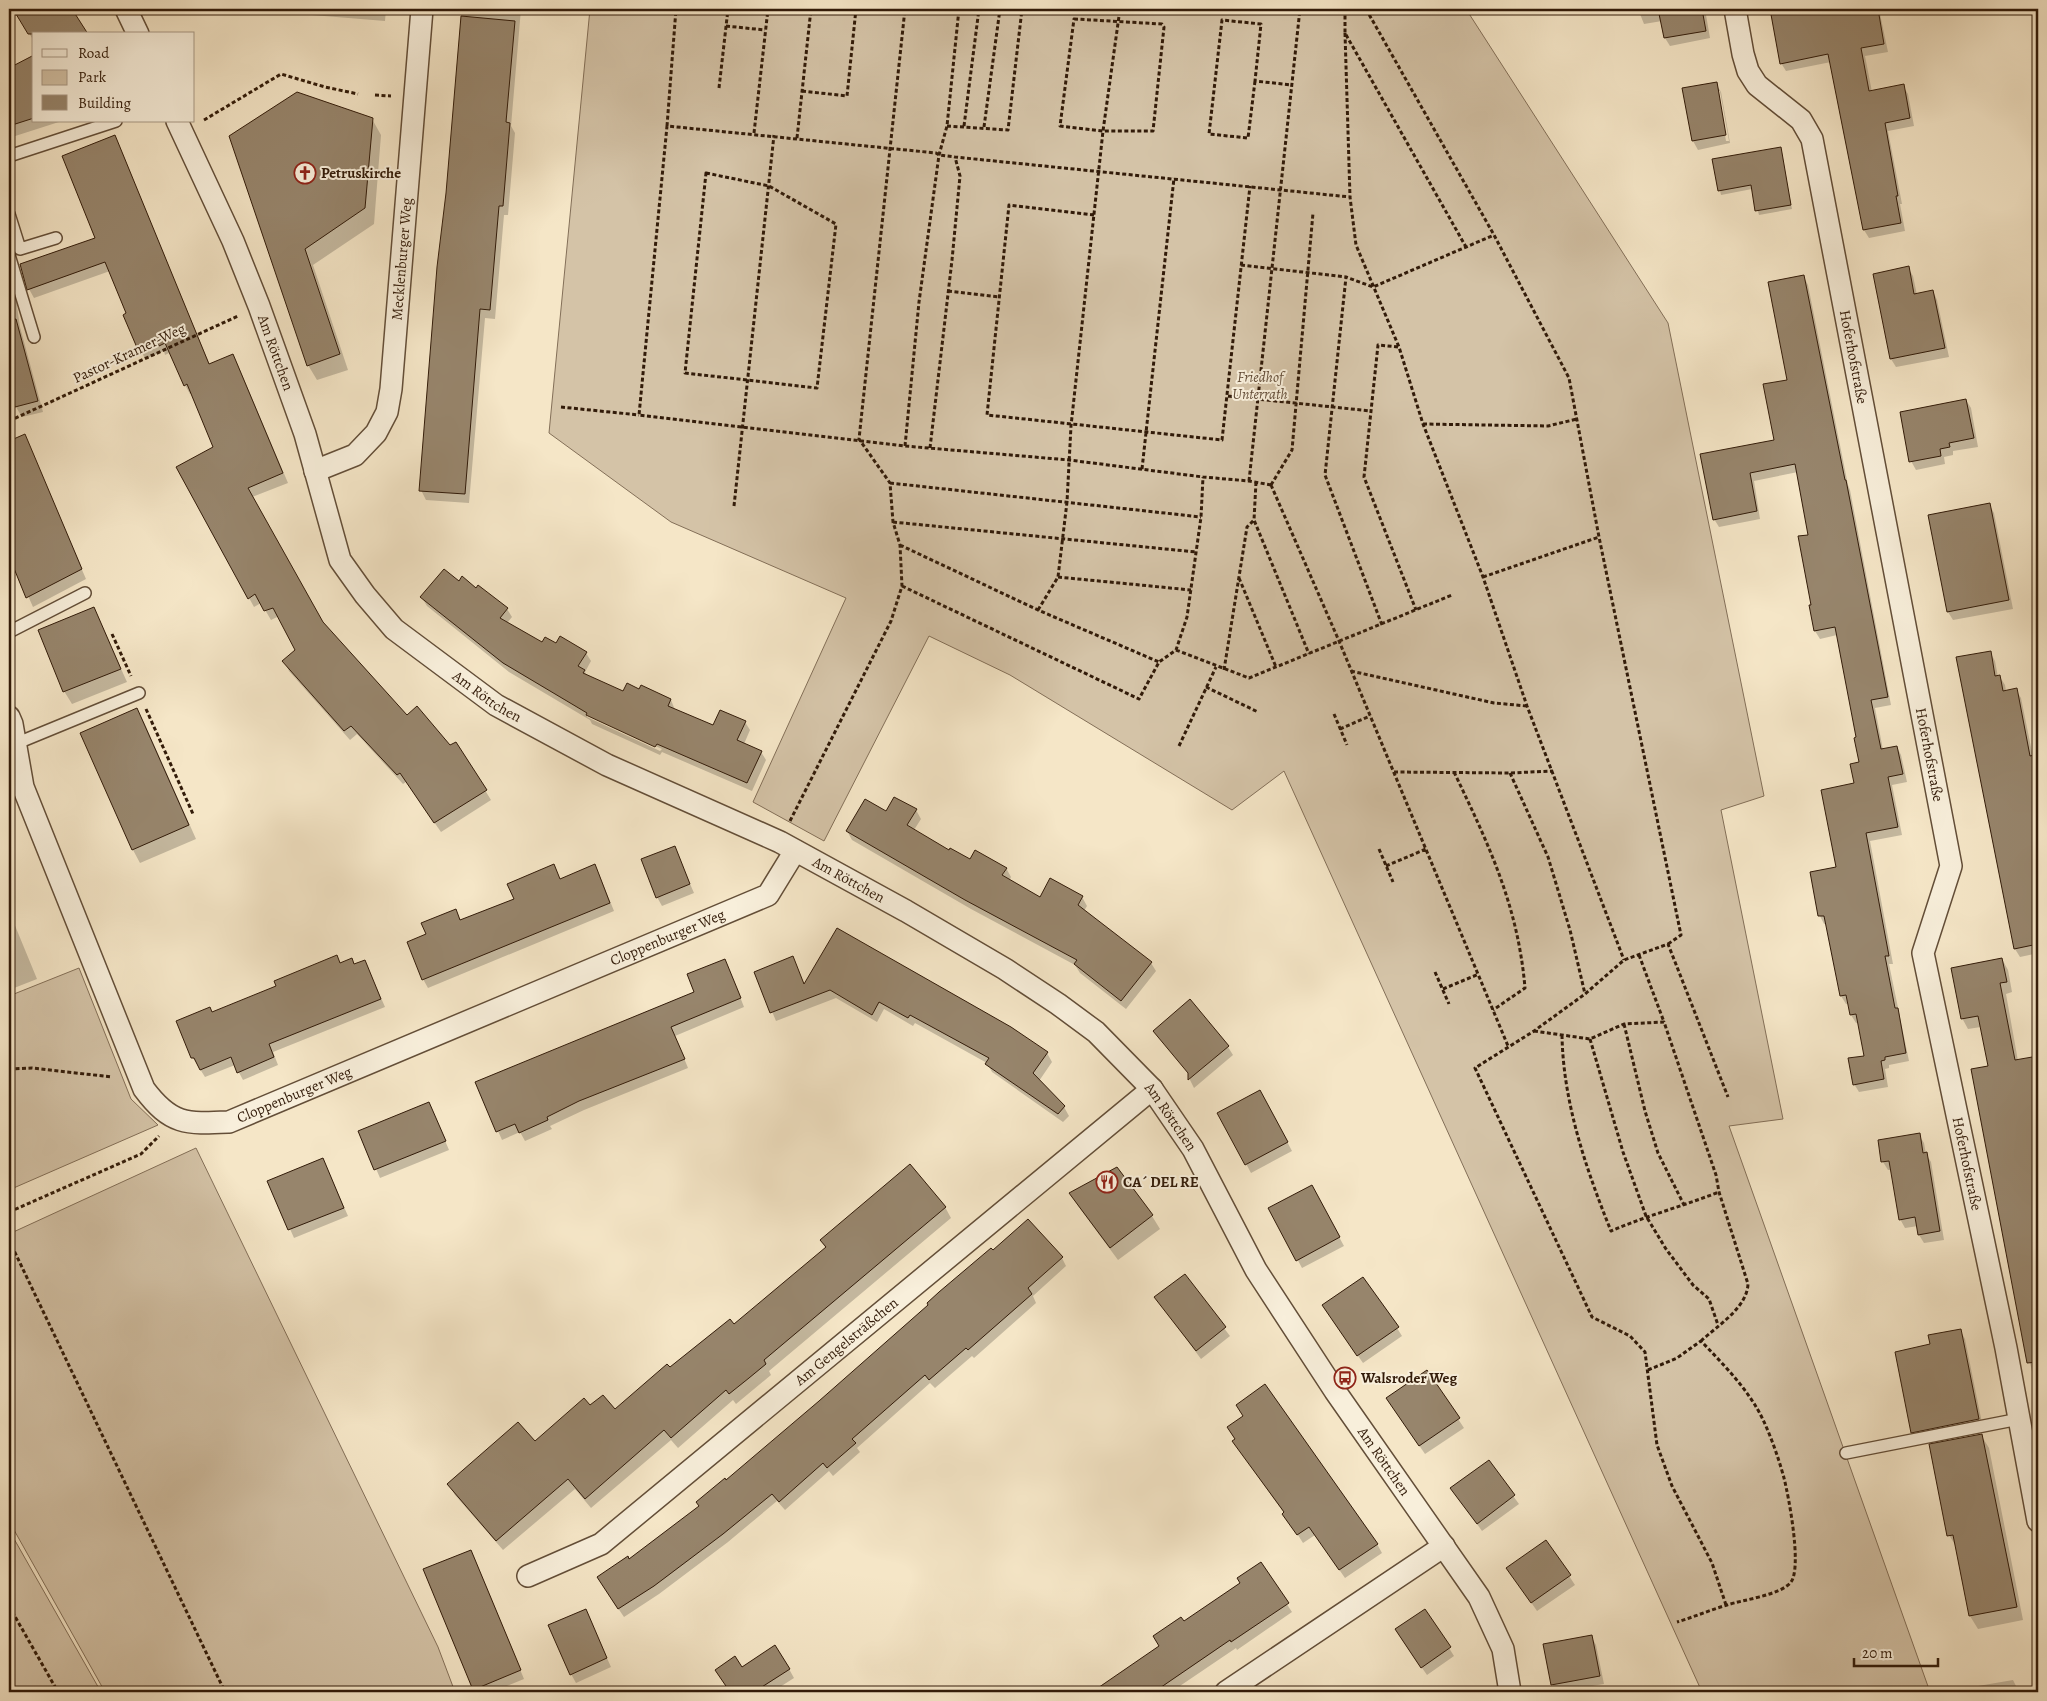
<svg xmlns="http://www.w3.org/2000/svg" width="2047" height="1701" font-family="Alegreya,serif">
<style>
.green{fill:#d4c3a7;stroke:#836f58}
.shadow{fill:#0003;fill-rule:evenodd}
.building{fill:#97856c;stroke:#321b09}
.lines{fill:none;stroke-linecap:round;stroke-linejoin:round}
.service-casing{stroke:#634e38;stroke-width:14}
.minor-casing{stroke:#634e38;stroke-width:24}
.path{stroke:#321b09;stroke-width:3;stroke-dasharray:4 2.5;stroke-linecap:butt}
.service{stroke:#f8efdb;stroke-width:11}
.minor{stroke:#f8efdb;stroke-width:21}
.labels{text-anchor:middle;stroke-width:4;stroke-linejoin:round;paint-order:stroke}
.poi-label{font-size:15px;font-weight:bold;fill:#321b09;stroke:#f8efdb;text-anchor:start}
.street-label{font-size:15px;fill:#321b09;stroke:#f8efdb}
.park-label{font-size:15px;font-style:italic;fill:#634d38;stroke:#f8efdb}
</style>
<rect width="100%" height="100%" fill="#f5e6c7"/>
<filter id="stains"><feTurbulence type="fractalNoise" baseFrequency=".004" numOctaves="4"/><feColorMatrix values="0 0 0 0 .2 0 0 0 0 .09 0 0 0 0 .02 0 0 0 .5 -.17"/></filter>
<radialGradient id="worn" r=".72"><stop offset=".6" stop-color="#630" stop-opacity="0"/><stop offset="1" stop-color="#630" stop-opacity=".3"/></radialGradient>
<path class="green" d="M590,9H1466L1668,323L1764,796L1721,810L1783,1119L1729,1126L1930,1692H1702L1284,771L1232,810L1010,675L929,636L824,841L753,802L846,598L671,522L549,433Z
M79,968L131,1099L158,1125L9,1190V996Z
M196,1148L438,1647L455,1692H105L9,1521V1234Z
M9,1530L101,1692H9Z"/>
<path class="shadow" d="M31,9H71L87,34H34V41L18,16Z
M238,9H386L385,21Z
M462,9H521L511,126L515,133L508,215H504L495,319L485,318L469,503L426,500L421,490Z
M1618,9H1705L1710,38L1670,46L1665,38L1662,21L1644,24L1638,9L1620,13Z
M1770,9H1813L1815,16L1851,9H1879L1888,52L1865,56L1872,92L1903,86L1908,94L1914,126L1888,131L1902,204H1900L1905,231L1869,238L1864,230L1831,62L1786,71L1781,63Z
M9,69L34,78V121H62L9,138Z
M1716,84L1721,92L1730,143L1698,150L1693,141L1683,89ZM1717,91H1720L1729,141H1726Z
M372,119L381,135L374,224L313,265L348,370L317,380L308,365L231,137Z
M114,137L210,365L233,355L238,365L288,483L252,497L323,623L406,717L450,747L456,743L491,800L441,832L406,782L403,784L357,734L350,740L289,671L284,661L297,650L279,616L271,620L261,603L254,607L177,467L215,447L192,393L190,394L185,385L171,352L165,355L164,351L145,359L125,315L128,314L110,271L34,298L29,289L97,239Z
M1780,148L1792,209L1759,215L1752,189L1721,195L1713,160Z
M1908,268L1913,276L1917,295L1933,291L1937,300L1949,357L1896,367L1891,359Z
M9,277L18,305L17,306L20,327L43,412L22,417L16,407L9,380Z
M1804,277L1808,285L1848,485L1850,490L1891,705L1875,708L1883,750L1897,747L1901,755L1907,782L1892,785L1902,835L1870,841L1893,964H1889L1909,1061L1889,1065V1068L1885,1069L1888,1087L1859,1092L1854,1084L1865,1057L1859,1022L1856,1023L1851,1015L1849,1003L1846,1004L1841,996L1827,924H1824L1820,916L1812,873L1838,868L1860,763L1857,738L1837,635L1820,639L1815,631L1810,536L1798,472L1754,481L1760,519L1719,527L1714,519L1702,455L1775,441L1788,381Z
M1966,400L1971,408L1978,447L1953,451V455L1944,457L1945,464L1916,470L1911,461Z
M24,436L86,579L33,607L9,553V443Z
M1989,504L1994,513L2013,609L1953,620L1948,612L1929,516Z
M459,582L476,589L507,609L512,617L507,623L542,644H556L586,653L591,661L585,672L587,676L624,693L640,691L642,687L671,700L675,710L714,727L745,722L750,730L744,744L761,752L766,760L752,791L662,752L660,755L592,724L590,720L509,672L427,606L422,598ZM587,715L662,749L660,751L587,717Z
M94,609L127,682L72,704L64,691Z
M1990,652L1995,661L1998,677H2000L2005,685L2006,691L2016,690L2021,698L2033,757L2038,756V953L2020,957L2015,949Z
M137,709L144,722L196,839L140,863L133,850L82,734Z
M916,810L921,819L914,830L950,851L970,860L1006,868L1011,877L1009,881L1040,898L1082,897L1087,906L1084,911L1151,963L1156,971L1126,1009L1080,973L1075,965L971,909L852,840L847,831L886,812Z
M674,847L694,893L662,906L657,897Z
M599,874L614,911L428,988L423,979L427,935L455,911L461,921L560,880Z
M9,911L37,979L9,990Z
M837,930L1047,1053L1052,1062L1039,1081L1064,1107L1069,1116L1063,1122L992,1072L987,1063L915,1023L913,1026L884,1009L877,1022L836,998L776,1021L756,973L792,958L805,985Z
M337,957L341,964L352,959L355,966L365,961L385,1007L273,1052L278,1065L243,1080L235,1065L205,1077L193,1058L213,1013L277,987Z
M2002,959L2008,970L2012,992L2006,994L2018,1061L2036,1058L2038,1062V1400L2010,1268L1989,1067L1981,1027L1968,1029L1962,1018Z
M729,969L744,1007L675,1036L688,1068L584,1110L550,1126L552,1129L525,1141L520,1132L502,1140L477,1083L696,993Z
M1190,1001L1228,1047L1233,1055L1194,1088L1190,1080V1075L1154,1031Z
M1265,1100L1292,1151L1251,1173L1219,1113Z
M429,1103L449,1150L380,1178L360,1131Z
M1919,1135L1924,1143L1926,1154L1931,1162L1944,1240L1924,1243L1919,1235L1918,1226L1905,1228L1900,1219L1892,1170H1888L1883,1162L1879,1141Z
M323,1159L348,1216L294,1238L269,1181Z
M1117,1168L1152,1216L1160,1229L1118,1260L1078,1206L1070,1193Z
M1311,1186L1344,1246L1302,1268L1270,1208Z
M945,1207L951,1218L769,1371L771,1375L736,1404L733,1400L678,1448L671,1440L591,1508L575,1489L503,1550L455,1495L449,1484L535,1443L590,1407L615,1410L670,1369L734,1325L826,1249L821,1240Z
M993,1252L1062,1258L1066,1266L1033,1296L1036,1303L974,1358L972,1356L935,1388L930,1383L857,1448L860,1452L833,1476L829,1471L785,1510L777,1501L728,1542L659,1594L624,1617L603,1586L629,1561L700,1507L726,1481Z
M1184,1276L1230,1336L1201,1359L1156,1298Z
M1329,1314L1397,1328L1402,1336L1363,1363Z
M1960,1330L1965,1339L1983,1428L1917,1441L1912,1432L1931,1345Z
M1427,1372L1464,1428L1425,1454L1392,1406Z
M1244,1416L1377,1544L1382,1553L1345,1578L1315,1535L1303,1543L1284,1513L1239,1450L1236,1440Z
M1981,1435L1989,1448L2023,1620L1978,1629L1970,1616L1957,1548L1949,1535Z
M1488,1462L1519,1504L1482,1531L1452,1489Z
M1546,1541L1575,1585L1537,1611L1513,1576Z
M475,1560L524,1679L492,1692H476L474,1689Z
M1260,1564L1292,1612L1237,1650L1236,1648L1171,1692H1094L1161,1647L1183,1623L1242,1584Z
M586,1611L611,1667L576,1683L571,1674Z
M1591,1636L1596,1645L1604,1684L1557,1692L1552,1684Z
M1401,1638L1449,1648L1454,1656L1427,1675Z
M789,1669L794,1678L772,1692H731L721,1678Z
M2013,1680L2019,1692H1979L1978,1686Z
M1312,1687L1316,1692H1304Z
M1083,1688L1086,1692H1077Z"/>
<path class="building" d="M13,9H72L88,34H28Z
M1658,9H1702L1706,31L1664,38Z
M1770,9H1878L1884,44L1861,48L1869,91L1904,84L1910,118L1885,123L1898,196H1896L1901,223L1863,230L1828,54L1780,64Z
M461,16L515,21L506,122L510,123L503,206H499L490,310L480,309L465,494L419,491L437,267L446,193Z
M34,55V118L9,126V68Z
M1717,82L1726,135L1692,141L1682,88Z
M297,92L373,118L365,208L305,249L340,354L307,366L229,136Z
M115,135L209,364L233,354L283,473L248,488L323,622L407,715L417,706L450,745L456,742L487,790L434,823L400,773L397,775L351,726L344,731L282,661L295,650L273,608L264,611L255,594L248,599L176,467L213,447L187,384L184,386L165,343L159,346L158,343L138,350L123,315L126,313L105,262L27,290L20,264L95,238L62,156Z
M1781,147L1791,205L1755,211L1751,185L1718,191L1712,159Z
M1909,266L1914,294L1933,290L1945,348L1890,359L1873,274Z
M1804,275L1845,480H1846L1888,697L1871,700L1881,749L1897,746L1903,774L1888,777L1898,827L1866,833L1889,956H1885L1895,1008H1898L1906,1053L1885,1057V1060L1881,1061L1884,1079L1853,1085L1848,1058L1864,1056L1856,1014L1850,1015L1846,995L1840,996L1824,916H1818L1810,872L1836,867L1821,790L1854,783L1850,764L1859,762L1854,738L1856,737L1835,627L1814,631L1809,605H1811L1798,536L1808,535L1795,464L1750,473L1757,511L1713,520L1700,454L1774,440L1763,384L1787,380L1768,282Z
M16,319L38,401L15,407L9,385V320Z
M1966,399L1974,438L1949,443L1950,447L1940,449L1941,456L1909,462L1900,412Z
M25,434L82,569L26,598L9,556V441Z
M1990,503L2009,600L1947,612L1928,515Z
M444,569L459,581L462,576L476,588L478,585L508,608L500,618L542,642L545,637L556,643L560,636L587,652L578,666L585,670L583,673L623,691L627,683L639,689L641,685L671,699L668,706L713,725L720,710L746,721L737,740L762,751L747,783L657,744L655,747L586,715L587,713L503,663L420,597Z
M94,607L121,669L63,692L38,630Z
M1991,651L1995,676L2000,675L2003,691L2017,688L2030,756L2038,754V944L2014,949L1956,657Z
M137,708L189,825L132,850L80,733Z
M894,797L917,809L907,825L949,850L950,848L970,859L975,850L1007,868L1002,875L1040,897L1050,878L1083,896L1078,905L1152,962L1121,1001L1074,964L1077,960L965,900L846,831L865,799L886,811Z
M675,846L690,884L656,898L641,859Z
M554,864L560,879L595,864L610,903L422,980L407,942L426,934L421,923L456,909L460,920L514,899L507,884Z
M837,928L1011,1027L1048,1052L1033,1073L1065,1106L1058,1114L985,1064L989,1058L910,1015L908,1018L879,1002L872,1015L830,990L770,1013L754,972L793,956L804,984Z
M337,955L340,963L352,958L354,964L365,960L381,999L269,1044L274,1057L237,1073L231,1057L200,1070L194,1058H191L176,1021L210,1007L212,1012L276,986L274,981Z
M2002,958L2007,982L2000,983L2015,1060L2038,1056V1362L2027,1363L1971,1069L1988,1066L1978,1016L1961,1019L1951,968Z
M725,959L741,998L671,1027L685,1059L579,1101L547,1117L548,1120L519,1133L515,1124L496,1132L475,1082L694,992L687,974Z
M1190,999L1229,1046L1188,1080V1073L1153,1031Z
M1260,1090L1288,1142L1245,1165L1217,1113Z
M429,1102L446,1141L374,1170L358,1131Z
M1920,1133L1923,1153L1927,1152L1940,1231L1918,1235L1915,1217L1899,1220L1889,1161L1881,1162L1878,1140Z
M323,1158L344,1208L288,1230L267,1181Z
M910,1164L946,1207L764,1360L766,1364L749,1378L729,1394L726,1390L671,1438L664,1430L585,1499L568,1479L496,1541L447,1484L518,1422L535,1441L584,1398L590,1405L603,1395L615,1409L667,1364L670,1367L730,1319L734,1324L826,1247L820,1240Z
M1117,1167L1153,1215L1110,1248L1069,1193Z
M1312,1185L1340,1237L1296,1261L1268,1208Z
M1028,1219L1063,1257L1028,1288L1032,1294L968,1350L966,1348L929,1380L925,1375L852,1439L856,1443L827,1468L823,1463L779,1502L772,1494L723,1534L654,1586L618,1609L597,1577L628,1556L629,1559L699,1506L696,1502L725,1478L726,1480L819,1401L928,1305L927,1303L939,1292L991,1248L993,1250Z
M1185,1274L1226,1327L1196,1351L1154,1297Z
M1363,1277L1399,1327L1357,1356L1322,1305Z
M1961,1329L1979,1419L1911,1433L1895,1352L1930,1344L1928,1335Z
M1427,1370L1460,1418L1419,1446L1386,1398Z
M1265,1384L1378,1544L1339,1570L1309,1527L1297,1535L1282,1514L1284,1512L1232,1441L1235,1439L1227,1427L1243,1416L1236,1405Z
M1982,1434L2017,1607L1969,1616L1953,1535L1947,1536L1929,1444Z
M1489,1460L1515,1495L1477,1524L1450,1488Z
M1546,1540L1571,1575L1531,1603L1506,1568Z
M471,1550L521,1670L473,1690L423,1569Z
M1261,1562L1289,1603L1231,1642L1230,1640L1154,1692H1092L1159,1646L1153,1636L1181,1617L1184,1621L1240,1583L1237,1578Z
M586,1609L607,1658L570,1675L548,1625Z
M1425,1609L1451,1647L1421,1668L1395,1629Z
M1592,1635L1600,1676L1551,1685L1543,1644Z
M775,1645L790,1669L754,1692H730L715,1670L735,1656L742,1667Z"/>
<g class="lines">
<g class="service-casing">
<path id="service" d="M9,156L116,121
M9,214L20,249L56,238
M9,255L34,337
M9,632L85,593
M15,744L139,693
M1846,1453L2019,1419"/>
</g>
<g class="minor-casing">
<g id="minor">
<path d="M126,9L138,34"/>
<path id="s1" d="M1735,9L1743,54L1748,71L1757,85L1801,120L1812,139L1951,866L1923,953L2006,1348L2038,1521"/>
<path id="s2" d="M177,121L233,241L259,306L305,434L340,560L365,595L394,629L496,705L607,765L780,842L906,911L1005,969L1058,1004L1096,1032L1152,1089L1193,1149L1256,1270L1335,1391L1479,1597L1503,1649L1510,1692"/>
<path id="s3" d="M315,471L355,455L376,433L387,412L391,389L422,9"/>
<path id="s4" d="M9,717L12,724L23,787L144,1089C171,1125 186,1124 229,1122L768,895L795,851"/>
<path id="s5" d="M528,1576L601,1544L1152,1089"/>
<path d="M1226,1692L1444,1546"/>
</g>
</g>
<path class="path" d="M1345,9V33L1466,247
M1366,9L1494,235L1569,378L1599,537L1681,935L1668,944
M1074,19L1162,24L1164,27L1153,131H1103L1060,126Z
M726,26L765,30
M1345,33L1350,197L1356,245L1399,347L1423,424L1483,577L1527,706L1624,960
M1255,81L1248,138L1209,134L1222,20L1261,24L1255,81L1292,85
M719,88L728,9
M802,91L847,96L856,9
M375,95L391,96
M204,120L281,74L325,87L358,94
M667,126L676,9
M947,126L1008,130L1022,9
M964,126L979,9
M984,127L1000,9
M754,133L768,9
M797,138L811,9
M706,173L769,186L836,224L817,388L685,373Z
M1094,215L1009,205L987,415L1222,440L1250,186
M1241,265L1346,277
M948,291L999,297
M1398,347L1378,345L1364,477L1416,610
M1228,396L1371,411
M561,407L639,415
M9,421L238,316
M1423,424L1548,426L1577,419
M905,446L919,302L939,155L947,126L959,9
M930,448L952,260L960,176L955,157
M1142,469L1174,178
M1249,481L1300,9
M1256,482L1254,520L1309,654
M890,483L1201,517
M1271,485L1249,481L1203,477L1069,460L905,446L639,415L667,126L936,153L939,155L955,157L1350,197
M1271,485L1339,641L1508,1046
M1271,485L1292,450L1313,213
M734,506L774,135
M893,522L1196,552
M900,545L1038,610L1159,662
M1058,577L1191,590
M1483,577L1599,537
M1239,578L1276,667
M902,586L1139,699L1159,662L1176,650L1187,617L1201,517L1203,477
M1038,610L1058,577L1067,502L1071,426L1103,131L1120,9
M1382,625L1325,475L1346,277L1373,287L1494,235
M112,634L131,676
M1176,650L1249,678L1452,595
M1224,670L1247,527L1254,520
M1351,671L1494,703L1527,706
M1206,687L1258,712
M146,709L193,814
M1334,714L1347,745
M1340,729L1370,716
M1179,746L1216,667
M1394,772L1510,773L1553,771
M1454,772C1489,845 1518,906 1525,988L1493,1010
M1510,773L1548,857L1570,930L1585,994
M790,821L891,621L902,586L900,545L893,522L890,483L859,439L905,9
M1379,849L1393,882
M1386,866L1426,849
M1639,955L1664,1022
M1435,972L1449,1004
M1443,989L1479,974
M1624,1024L1645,1111L1658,1153L1684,1205
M1534,1031L1590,1039L1624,1024L1664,1022L1716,1175L1719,1192L1748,1284C1747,1308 1717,1326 1701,1341
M1562,1035C1563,1102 1586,1169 1611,1231C1646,1216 1683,1206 1719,1192
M1590,1039L1623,1152L1646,1216L1666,1249L1693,1285L1709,1299L1718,1325
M9,1069L32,1068L112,1077
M9,1212L141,1154L159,1136
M9,1240L225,1692
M1648,1370L1677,1358L1701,1341C1720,1361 1740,1381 1755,1405C1767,1424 1778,1456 1784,1478C1789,1498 1802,1567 1791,1582C1781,1595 1742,1600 1727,1605C1710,1610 1694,1617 1677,1622
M1726,1605L1712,1563L1672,1486L1657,1445L1645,1352L1630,1336L1592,1317L1475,1068L1534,1031L1585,994L1624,960L1668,944L1728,1097
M9,1606L58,1692"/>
<use href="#service" class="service"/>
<use href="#minor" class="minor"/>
</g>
<defs>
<g id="church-ring" transform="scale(1.125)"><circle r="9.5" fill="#f8efdb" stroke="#8f2418" stroke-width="1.5"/><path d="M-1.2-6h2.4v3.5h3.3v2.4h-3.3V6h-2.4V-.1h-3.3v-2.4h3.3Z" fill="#8f2418"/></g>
<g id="restaurant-ring" transform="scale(1.125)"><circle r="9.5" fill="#f8efdb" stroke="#8f2418" stroke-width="1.5"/><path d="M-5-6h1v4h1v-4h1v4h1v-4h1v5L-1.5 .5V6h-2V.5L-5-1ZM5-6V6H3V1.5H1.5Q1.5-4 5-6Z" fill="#8f2418"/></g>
<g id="bus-ring" transform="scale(1.125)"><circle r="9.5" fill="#f8efdb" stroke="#8f2418" stroke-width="1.5"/><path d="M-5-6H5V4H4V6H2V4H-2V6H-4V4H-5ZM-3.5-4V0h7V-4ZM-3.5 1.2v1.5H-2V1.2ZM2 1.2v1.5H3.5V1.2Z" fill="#8f2418"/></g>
</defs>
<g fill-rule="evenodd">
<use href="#church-ring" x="305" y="173"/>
<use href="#restaurant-ring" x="1107" y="1182"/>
<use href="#bus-ring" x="1345" y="1378"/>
</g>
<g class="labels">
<g class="poi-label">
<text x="321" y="178">Petruskirche</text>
<text x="1123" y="1187">CA´ DEL RE</text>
<text x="1361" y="1383">Walsroder Weg</text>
</g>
<g class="street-label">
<text dy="5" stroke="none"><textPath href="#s3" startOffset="251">Mecklenburger Weg</textPath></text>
<text transform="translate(129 353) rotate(-25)" y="5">Pastor-Kramer-Weg</text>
<text dy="5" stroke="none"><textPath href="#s2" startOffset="252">Am Röttchen</textPath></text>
<text dy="5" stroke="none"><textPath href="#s1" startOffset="380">Hoferhofstraße</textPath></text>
<text dy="5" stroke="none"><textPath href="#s2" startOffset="672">Am Röttchen</textPath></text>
<text dy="5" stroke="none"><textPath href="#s1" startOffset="785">Hoferhofstraße</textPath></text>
<text dy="5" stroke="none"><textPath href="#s2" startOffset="1078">Am Röttchen</textPath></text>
<text dy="5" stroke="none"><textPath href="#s4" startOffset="970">Cloppenburger Weg</textPath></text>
<text dy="5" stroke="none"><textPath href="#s4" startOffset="565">Cloppenburger Weg</textPath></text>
<text dy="5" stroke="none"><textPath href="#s2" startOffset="1482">Am Röttchen</textPath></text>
<text dy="5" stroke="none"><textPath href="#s1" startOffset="1205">Hoferhofstraße</textPath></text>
<text dy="5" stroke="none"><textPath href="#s5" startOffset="398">Am Gengelsträßchen</textPath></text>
<text dy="5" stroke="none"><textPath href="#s2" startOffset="1888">Am Röttchen</textPath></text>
</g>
<g class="park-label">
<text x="1260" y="382">Friedhof<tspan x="1260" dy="17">Unterrath</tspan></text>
</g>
</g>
<rect width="2047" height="1701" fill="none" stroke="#f5e6c7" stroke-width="30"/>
<rect x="10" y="10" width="2027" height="1681" fill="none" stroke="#321b09" stroke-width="2.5"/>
<rect x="15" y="15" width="2017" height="1671" fill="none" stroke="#321b09"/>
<rect x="32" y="32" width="162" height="90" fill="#f8efdb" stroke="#a99a87"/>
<rect x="42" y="49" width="25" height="8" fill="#f8efdb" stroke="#a99a87"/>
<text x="78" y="58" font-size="15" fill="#321b09">Road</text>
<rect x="42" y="70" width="25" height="15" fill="#d4c3a7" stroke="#a99a87"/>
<text x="78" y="82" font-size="15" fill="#321b09">Park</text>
<rect x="42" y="95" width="25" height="15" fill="#97856c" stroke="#a99a87"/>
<text x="78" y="108" font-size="15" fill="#321b09">Building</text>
<path d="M1854 1658v8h84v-8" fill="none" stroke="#321b09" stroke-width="2.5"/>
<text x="1862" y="1658" font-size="15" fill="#321b09" stroke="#f8efdb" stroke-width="4" paint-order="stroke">20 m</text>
<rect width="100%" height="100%" filter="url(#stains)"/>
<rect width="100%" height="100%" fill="url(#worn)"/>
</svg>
